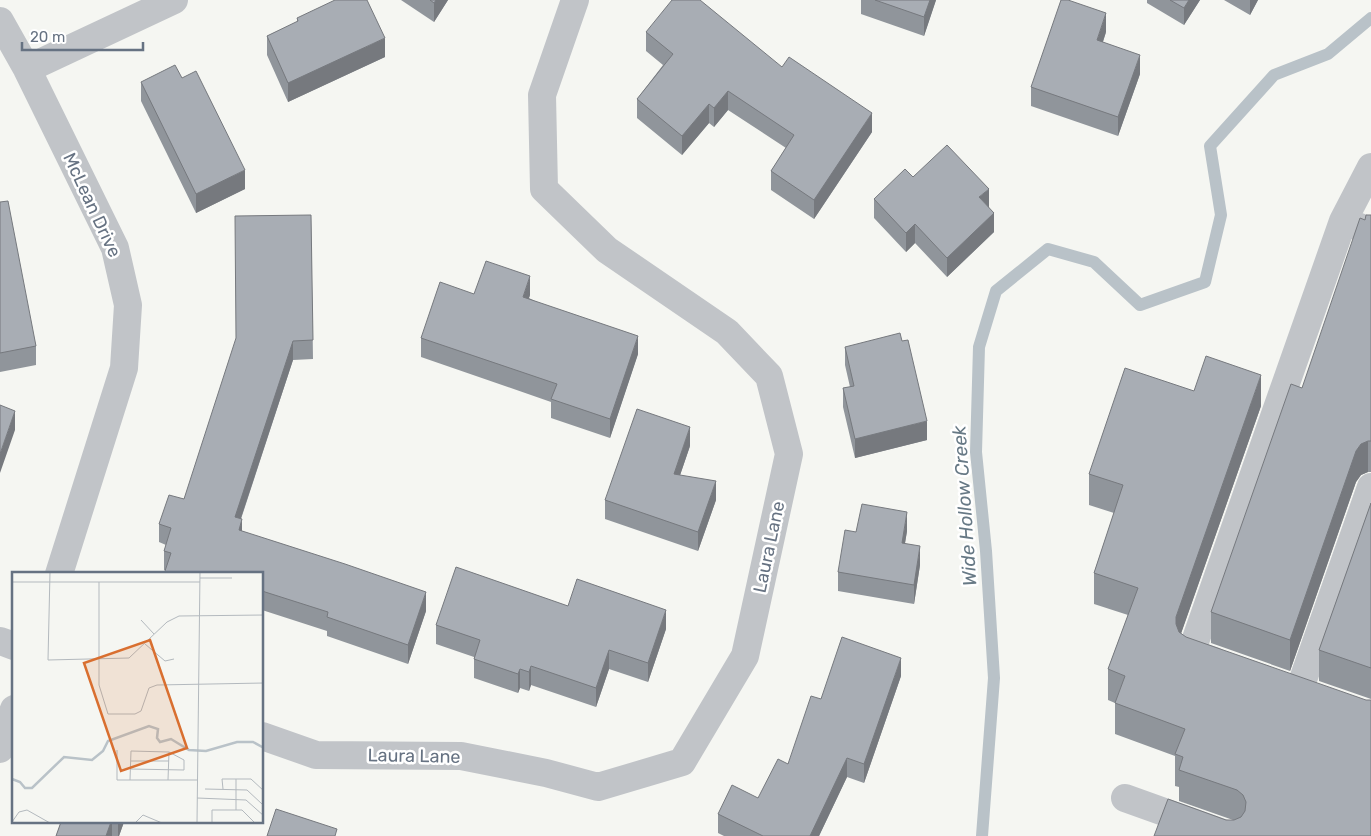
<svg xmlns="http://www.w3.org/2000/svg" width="1371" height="836" font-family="Rubik,sans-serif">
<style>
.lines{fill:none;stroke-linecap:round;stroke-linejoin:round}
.stream{stroke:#b9c2c8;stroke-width:12}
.minor{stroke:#c1c4c8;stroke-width:28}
.wall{fill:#90959b}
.shaded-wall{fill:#76797e}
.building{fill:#a8adb4;stroke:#76797e}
.labels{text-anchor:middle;stroke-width:5;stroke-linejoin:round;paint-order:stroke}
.street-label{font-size:18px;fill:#667282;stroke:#fff}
.water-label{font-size:19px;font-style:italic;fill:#677985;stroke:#fff}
.inset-river{fill:none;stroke:#b9c2c8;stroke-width:2.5}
.inset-road{fill:none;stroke:#b3b9be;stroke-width:1}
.view{fill:#d96f30;fill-opacity:0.15;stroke:#d96f30;stroke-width:2.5}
.inset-edge{fill:none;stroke:#667282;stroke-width:2.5}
</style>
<rect width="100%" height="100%" fill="#f5f6f2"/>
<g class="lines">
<path class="stream" d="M982,836L994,678L986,551L976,452L979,347L996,291L1048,249L1094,262L1140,305L1205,282L1221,215L1210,146L1274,75L1328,54L1371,18"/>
<path class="minor" d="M0,21L27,69L115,248L128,305L124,368L59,574
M27,69L174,0
M1343,221L1371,167
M0,641L14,646
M1214,661L1191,653L1343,221L1371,231
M1299,691L1371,487
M262,736L316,755L461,756L546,773L598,787L682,762L745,656L789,454L769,376L727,332L607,250L544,189L542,95L575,0
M0,749L14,709
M1125,798L1231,836"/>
</g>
<path class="wall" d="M401,0H448L434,22Z
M861,0H936L924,36L861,14Z
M1147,0H1200L1184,25L1147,3Z
M1224,0H1258L1250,15Z
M297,18L385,57L288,102L267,55V36L297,22Z
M646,32L782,67L872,132L814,219L771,190V171L786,148L728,110L714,127L709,123L682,155L637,118V99L663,65L646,51Z
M1106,32L1103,42L1140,74L1118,136L1031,106V87Z
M141,82L245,189L196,213L141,101Z
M913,177L989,207L994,232L947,277L915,243L906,252L874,218V199Z
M0,202L36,346V365L0,372Z
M311,215L313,359L293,360L241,519L242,531L426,611L408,664L327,636V631L262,610V574L164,570V551L166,545L159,542V524L184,499Z
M1371,215V472H1368L1361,475L1356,482L1290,671L1211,643V612L1302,388L1365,220Z
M530,295L529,298L638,354L610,438L551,418V402L421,357V338Z
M845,347L927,440L855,458L843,407V388L850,387L845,365Z
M1194,391L1261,406L1181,633L1371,836L1226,820H1233L1179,801V787L1175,786V756L1115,734V703L1108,700V669L1128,615L1094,604V573L1114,513L1089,505V474Z
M690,446L680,475L716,500L698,551L605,519V500Z
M1371,503V699L1319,681V650Z
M907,531L905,543L920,565L914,604L838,591V572L856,532Z
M568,606L666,629L648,682L609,669L596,707L531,685L529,691L520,688L518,693L474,678V657L436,644V625Z
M901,676L864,783L847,777L819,836H724L718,833V814L758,798L788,764L821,699Z
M61,822H124L119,836H56Z"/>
<path class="shaded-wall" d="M436,0H448L434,22V3Z
M930,0H936L924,36V17Z
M1189,0H1200L1184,25V8Z
M1250,0H1258L1250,15Z
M1106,13V32L1097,59V40Z
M385,38V57L288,102V83Z
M1140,55V74L1118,136V117Z
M728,91V110L714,127V108Z
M709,104V123L682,155V136Z
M872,113V132L814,219V200Z
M245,170V189L196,213V194Z
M989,189V208L979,197Z
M994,213V232L947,277V258Z
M915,224V243L906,252V233Z
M530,276V295L523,315V297Z
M638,336V354L610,438V419Z
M293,341V360L235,536V517Z
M1261,375V406L1176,648V617Z
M15,411V430L0,473V454Z
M927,421V440L855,458V439Z
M690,427V446L674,493V474Z
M1368,441V472L1361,475L1356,482L1290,671V640L1356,451L1361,444Z
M716,481V500L698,551V532Z
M907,512V531L902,561V543Z
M242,519V538L239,530Z
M920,546V565L914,604V585Z
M426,592V611L408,664V645Z
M666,610V629L648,682V663Z
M609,650V669L596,707V688Z
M901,658V676L864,783V764Z
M531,666V685L529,691V672Z
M520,669V688L518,693V674Z
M847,758V777L819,836H810Z
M111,822H112V836H106Z
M118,822H124L119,836H118Z"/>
<path class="building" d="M335,0H367L385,38L288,83L267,36L298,21L297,18Z
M430,0H436L434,3Z
M672,0H700L782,67L789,57L872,113L814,200L771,171L794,135L728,91L714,108L709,104L682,136L637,99L673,54L646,32Z
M875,0H930L924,17Z
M1061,0H1068L1106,13L1097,40L1140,55L1118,117L1031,87Z
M1170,0H1189L1184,8Z
M175,65L182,78L196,71L245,170L196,194L141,82Z
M947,145L989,189L979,197L994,213L947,258L915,224L906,233L874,199L905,169L913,177Z
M8,201L36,346L0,353V202Z
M311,215L313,340L293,341L235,517L242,519L239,530L345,564L426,592L408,645L327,617L328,612L262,591V574H164L171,553L164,551L171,528L159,524L169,495L184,499L236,338L235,216Z
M1366,215H1371V441H1368L1361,444L1356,451L1290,640L1211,612L1291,384L1302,388L1360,218L1365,220Z
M486,261L530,276L523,297L638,336L610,419L551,399L557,384L421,338L440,282L474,294Z
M900,333L902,341L908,340L927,421L855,439L843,388L854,386L845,347Z
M1206,356L1261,375L1176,617V624L1179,632L1186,637L1366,700H1371V836H1154L1168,799L1226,820H1234L1241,817L1245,811L1246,802L1243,795L1237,790L1179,770L1183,757L1175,754L1185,729L1115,703L1125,676L1108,669L1138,588L1094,573L1123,485L1089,474L1125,368L1194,391Z
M0,405L15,411L0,454Z
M637,409L690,427L674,474L716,481L698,532L605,500Z
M1371,503V668L1319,650Z
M862,504L907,512L902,543L920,546L914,585L838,572L845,530L856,532Z
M456,567L568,606L577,579L666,610L648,663L609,650L596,688L531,666L529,672L520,669L518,674L474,659L480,640L436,625Z
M842,637L901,658L864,764L847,758L810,836H763L718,814L732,785L758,798L778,759L788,764L811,696L821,699Z
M276,809L337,829L335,836H267Z
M61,822H111L106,836H56Z"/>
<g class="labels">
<g class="street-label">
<text transform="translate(92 205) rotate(65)" y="6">McLean Drive</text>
<text transform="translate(769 547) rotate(-78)" y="6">Laura Lane</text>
<text transform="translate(414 756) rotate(1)" y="6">Laura Lane</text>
</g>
<g class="water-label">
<text transform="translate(964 506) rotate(-94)" y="7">Wide Hollow Creek</text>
</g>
</g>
<g transform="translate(12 572)">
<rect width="251" height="251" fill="#f5f6f2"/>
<path class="inset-river" d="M0,207L8,210L13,216H20L52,185L80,188L91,179L96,169L137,154L146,157L145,166L148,170L159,167L177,178L194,179L225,170H241L252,176"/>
<path class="inset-road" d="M38,0L36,88L117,86L155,50L167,44L252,43M188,6H220M0,10H188M87,10V113L96,142H123L129,139L137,116L145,113L252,111M129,48L142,62M133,72L153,89L162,87M105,178V208H186M119,189H157M118,197L172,198V188L157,180M118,208L119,179L157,180L156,208M193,217L235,218L250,232M211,217L210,207H239L252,219M185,226L234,228L252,244M224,238V207M0,250L7,240L15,238L38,251M123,251L131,243L150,251M185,251L188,0M200,251V238H230L243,251"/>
<path class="view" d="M138,68L175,176L109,199L72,91Z"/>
<rect width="251" height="251" class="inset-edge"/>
</g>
<path d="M22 42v8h121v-8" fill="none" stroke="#667282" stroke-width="2.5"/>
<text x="30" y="42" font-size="15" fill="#667282" stroke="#ffffff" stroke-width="4" paint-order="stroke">20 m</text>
</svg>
